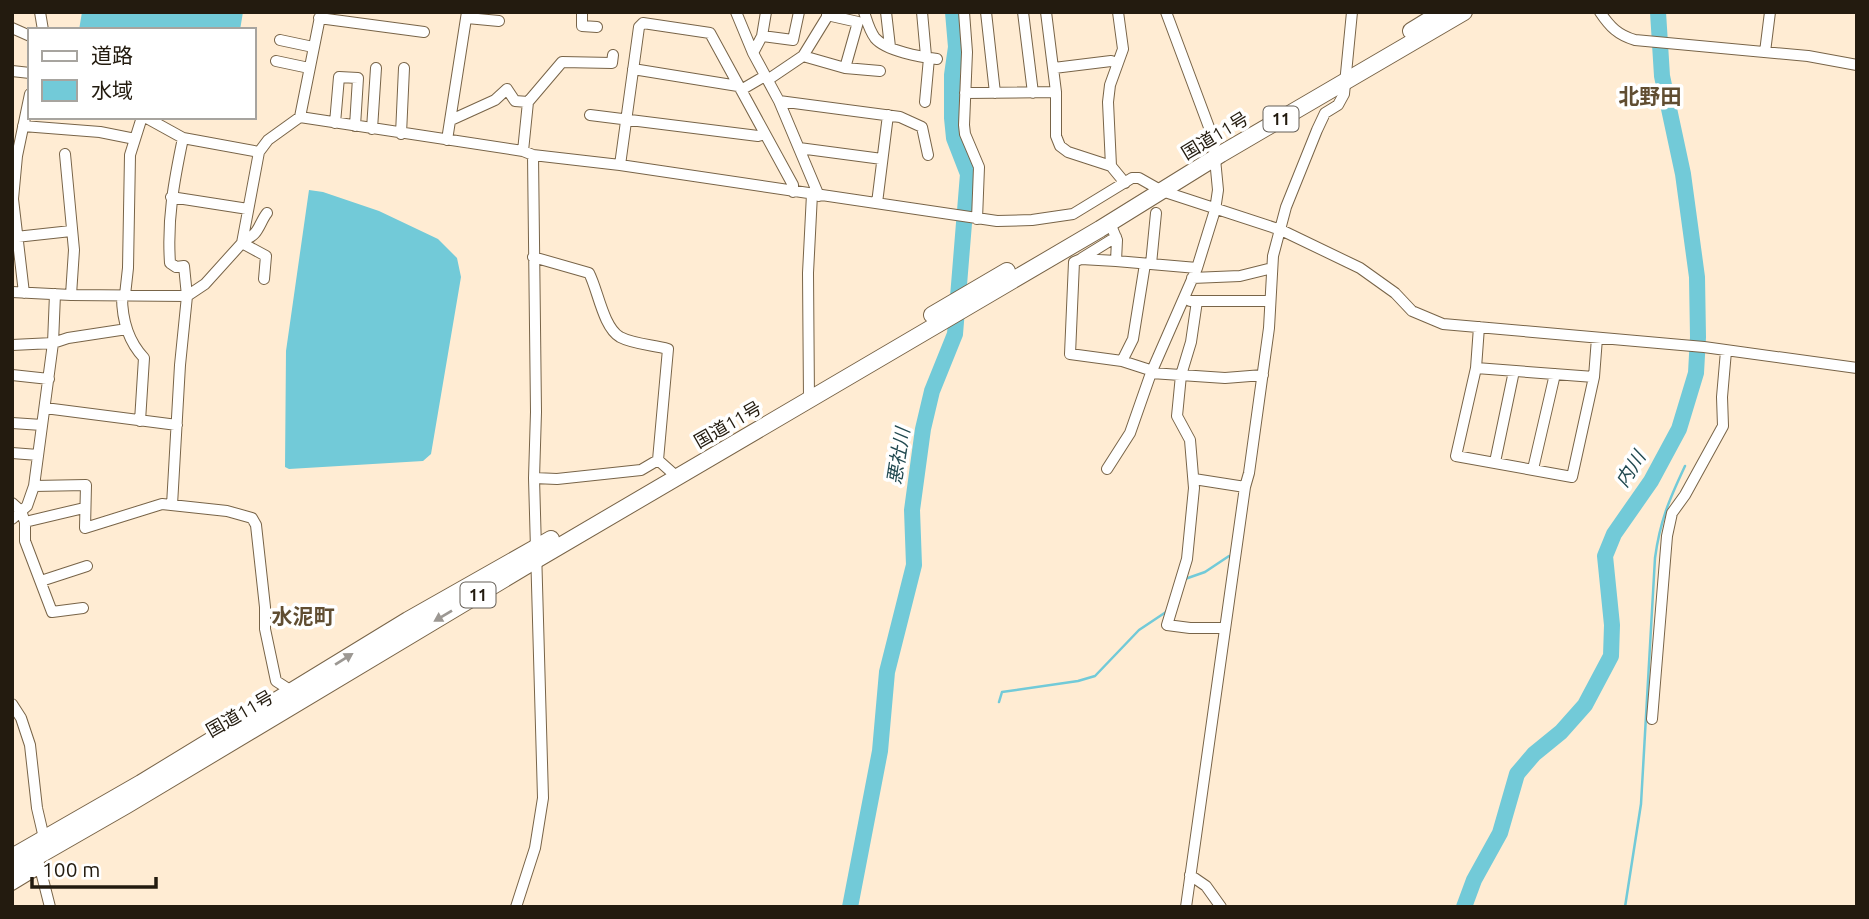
<svg xmlns="http://www.w3.org/2000/svg" width="1869" height="919" font-family="Ubuntu,'Noto Sans JP',sans-serif">
<style>
.water{fill:#72cad8}
.lines{fill:none;stroke-linecap:round;stroke-linejoin:round}
.stream{stroke:#72cad8;stroke-width:2.5}
.river{stroke:#72cad8;stroke-width:16}
.minor-casing{stroke:#786448;stroke-width:12}
.trunk-casing{stroke:#786448;stroke-width:18}
.minor{stroke:#fff;stroke-width:10}
.trunk{stroke:#fff;stroke-width:16}
.oneway{fill:#9c9893}
.labels{text-anchor:middle;stroke-width:7;stroke-linejoin:round;paint-order:stroke}
.shield{fill:#fff;stroke:#655f57;stroke-width:2}
.shield-label{font-size:16px;font-weight:bold;fill:#231b0f}
.street-label{font-size:18px;fill:#231b0f;stroke:#fff}
.water-label{font-size:19px;font-style:italic;fill:#224a51;stroke:#fff}
.quarter-label{font-size:21px;font-weight:bold;fill:#604d31;stroke:#fff}
</style>
<rect width="100%" height="100%" fill="#ffecd3"/>
<path class="water" d="M82,12H243L240,30H79Z
M309,190L323,192L379,211L438,239L457,258L461,277L431,454L423,461L289,469L285,467L286,351Z"/>
<g class="lines">
<path class="stream" d="M1185,579L1205,572L1229,556
M999,702L1002,692L1078,681L1095,676L1139,630L1166,612
M1625,907L1641,804L1655,558C1660,521 1669,500 1685,466"/>
<path class="river" d="M850,907L880,751L887,672L914,565L912,510L923,429L932,391L955,334L968,174L954,138L952,118V75L956,47L953,12
M1464,907L1474,880L1500,833L1517,774L1534,754L1561,732L1585,705L1611,656L1612,625L1605,556L1614,534L1651,481L1679,429L1696,373L1698,337L1697,277L1683,174L1662,76L1658,12"/>
<g class="minor-casing">
<path id="minor" d="M40,12L43,30
M582,12V26L597,27
M736,12L753,53L779,101L819,196
M864,12C867,21 869,30 875,38C886,51 921,57 937,59
M886,12L890,47
M922,12L926,56
M964,12L967,52L964,125L965,134L979,167L977,219
M986,12L995,93
M1023,12L1033,93
M1046,12L1056,92V136L1060,146L1068,152L1111,166
M1118,12L1123,49L1110,85L1108,102L1111,166L1125,183
M1600,12C1610,27 1618,35 1635,40L1808,56L1857,65
M827,15L858,22L845,68
M319,18L424,32
M467,18L499,21
M12,28L30,36
M762,36L793,40L799,12
M280,40L313,47
M1765,52L1770,12
M753,53L762,36L766,12
M803,56L845,68L880,71
M276,61L309,68
M1054,68L1111,61L1117,63
M633,69L738,86
M12,71L30,73
M769,79L803,56L830,12
M741,90L765,76
M965,93L1056,92
M779,101L900,117L922,127L928,155
M925,102L929,58
M590,115L758,136L765,134
M145,117L183,138L259,152
M300,117L321,12
M451,120L495,100L507,89L515,101L528,102
M335,123L339,77L358,78L355,126
M23,126L100,132L135,139
M372,129L376,68
M401,134L404,68
M447,140L467,12
M799,148L882,159
M523,151L528,102L562,62L612,63L613,55
M65,154L74,250L71,295
M620,165L639,27L643,23L710,33L793,185V192
M171,197L248,209
M877,203L888,115
M1110,223L1117,240L1116,261L1081,259L1074,262L1070,354L1122,361L1153,371
M16,237L71,231
M243,239C258,238 259,223 267,213
M242,243L266,256L264,279
M533,257L589,273C598,290 603,327 620,337C633,344 653,345 668,349L658,460L677,477
M1082,258L1116,237
M1116,261L1197,268
M1151,264L1156,213
M1192,278L1240,276L1272,268
M12,292L71,295L187,296L205,284L242,243L259,152L268,140L300,117L523,151L533,155L620,165L997,221L1032,220L1073,214L1132,178H1139L1162,191L1281,230L1360,268L1395,293L1412,311L1443,324L1704,347L1857,368
M24,293L13,199L17,156L30,94
M125,295L128,268L130,155L142,117
M122,296C122,319 128,341 144,358L140,421
M1190,301H1270
M1197,301L1191,342L1181,375L1177,416L1190,440L1194,488L1187,559L1167,625L1190,628H1224
M1479,327L1476,368L1456,456L1572,477L1594,377L1597,338
M12,345L53,343L68,338L127,329
M1122,361L1133,339L1145,264
M1476,368L1594,377
M1151,373L1225,378L1263,375
M12,375L49,379
M809,400L808,273L812,194
M45,408L177,425
M12,423L42,425
M12,453L38,455
M1495,462L1514,371
M1107,469L1130,433L1151,373L1197,268L1215,210L1218,190L1213,138L1166,12
M1533,469L1555,374
M534,478L557,479L641,470L658,460
M1194,479L1245,487
M34,486L86,485L85,528L162,504L227,511L252,518L256,525L265,607V629L276,681L293,692
M12,503L21,511L25,522V541L52,612L83,608
M172,505L180,365L187,296L184,266L176,267L170,263C167,218 174,181 183,138
M12,519L27,506L34,486L53,343L55,294
M25,522L84,508
M41,581L87,566
M12,704L21,718L30,745L37,808L44,838L37,856L50,907
M1652,719L1667,536L1672,513L1685,495L1723,426L1722,397L1726,351
M1190,875L1206,886L1221,907
M12,885L40,868
M516,907L535,848L543,798L534,478L536,412L533,155
M1186,907L1245,487L1249,473L1269,328L1273,256L1286,207L1317,130L1325,113L1338,105L1344,94L1352,12"/>
</g>
<g class="trunk-casing">
<path id="trunk" d="M1411,31L1442,12
M932,315L1007,271
M12,857L141,783L408,620L551,539
M12,871L127,805L536,560L1100,229L1221,154L1464,12"/>
</g>
<use href="#minor" class="minor"/>
<use href="#trunk" class="trunk"/>
</g>
<defs><path id="oneway-solid" d="M-6-.8H1V-3.2L6.5 0L1 3.2V.8H-6Z" transform="scale(1.75)"/></defs>
<g class="oneway">
<use href="#oneway-solid" transform="translate(443 616) rotate(149)"/>
<use href="#oneway-solid" transform="translate(344 659) rotate(-32)"/>
</g>
<g class="labels">
<g class="shield">
<rect x="1263.5" y="106.5" width="35" height="25" rx="5"/>
<rect x="460.5" y="582.5" width="35" height="25" rx="5"/>
</g>
<g class="shield-label">
<text x="1281" y="125">11</text>
<text x="478" y="601">11</text>
</g>
<g class="street-label">
<text transform="translate(1215 136) rotate(-31)" y="6">国道11号</text>
<text transform="translate(728 425) rotate(-30)" y="6">国道11号</text>
<text transform="translate(240 714) rotate(-30)" y="6">国道11号</text>
</g>
<g class="water-label">
<text transform="translate(898 456) rotate(-81)" y="7">悪社川</text>
<text transform="translate(1630 469) rotate(-58)" y="7">内川</text>
</g>
<g class="quarter-label">
<text x="1650" y="104">北野田</text>
<text x="303" y="624">水泥町</text>
</g>
</g>
<rect width="1869" height="919" fill="none" stroke="#231b0f" stroke-width="28"/>
<rect x="28" y="28" width="228" height="91" fill="#ffffff" stroke="#a7a49f" stroke-width="2"/>
<rect x="42" y="51" width="35" height="10" fill="#ffffff" stroke="#a7a49f" stroke-width="2"/>
<text x="91" y="63" font-size="21" fill="#231b0f">道路</text>
<rect x="42" y="80" width="35" height="21" fill="#72cad8" stroke="#a7a49f" stroke-width="2"/>
<text x="91" y="98" font-size="21" fill="#231b0f">水域</text>
<path d="M32 877v10h124v-10" fill="none" stroke="#231b0f" stroke-width="3.5"/>
<text x="42" y="877" font-size="21" fill="#231b0f" stroke="#ffffff" stroke-width="5" paint-order="stroke">100 m</text>
</svg>
